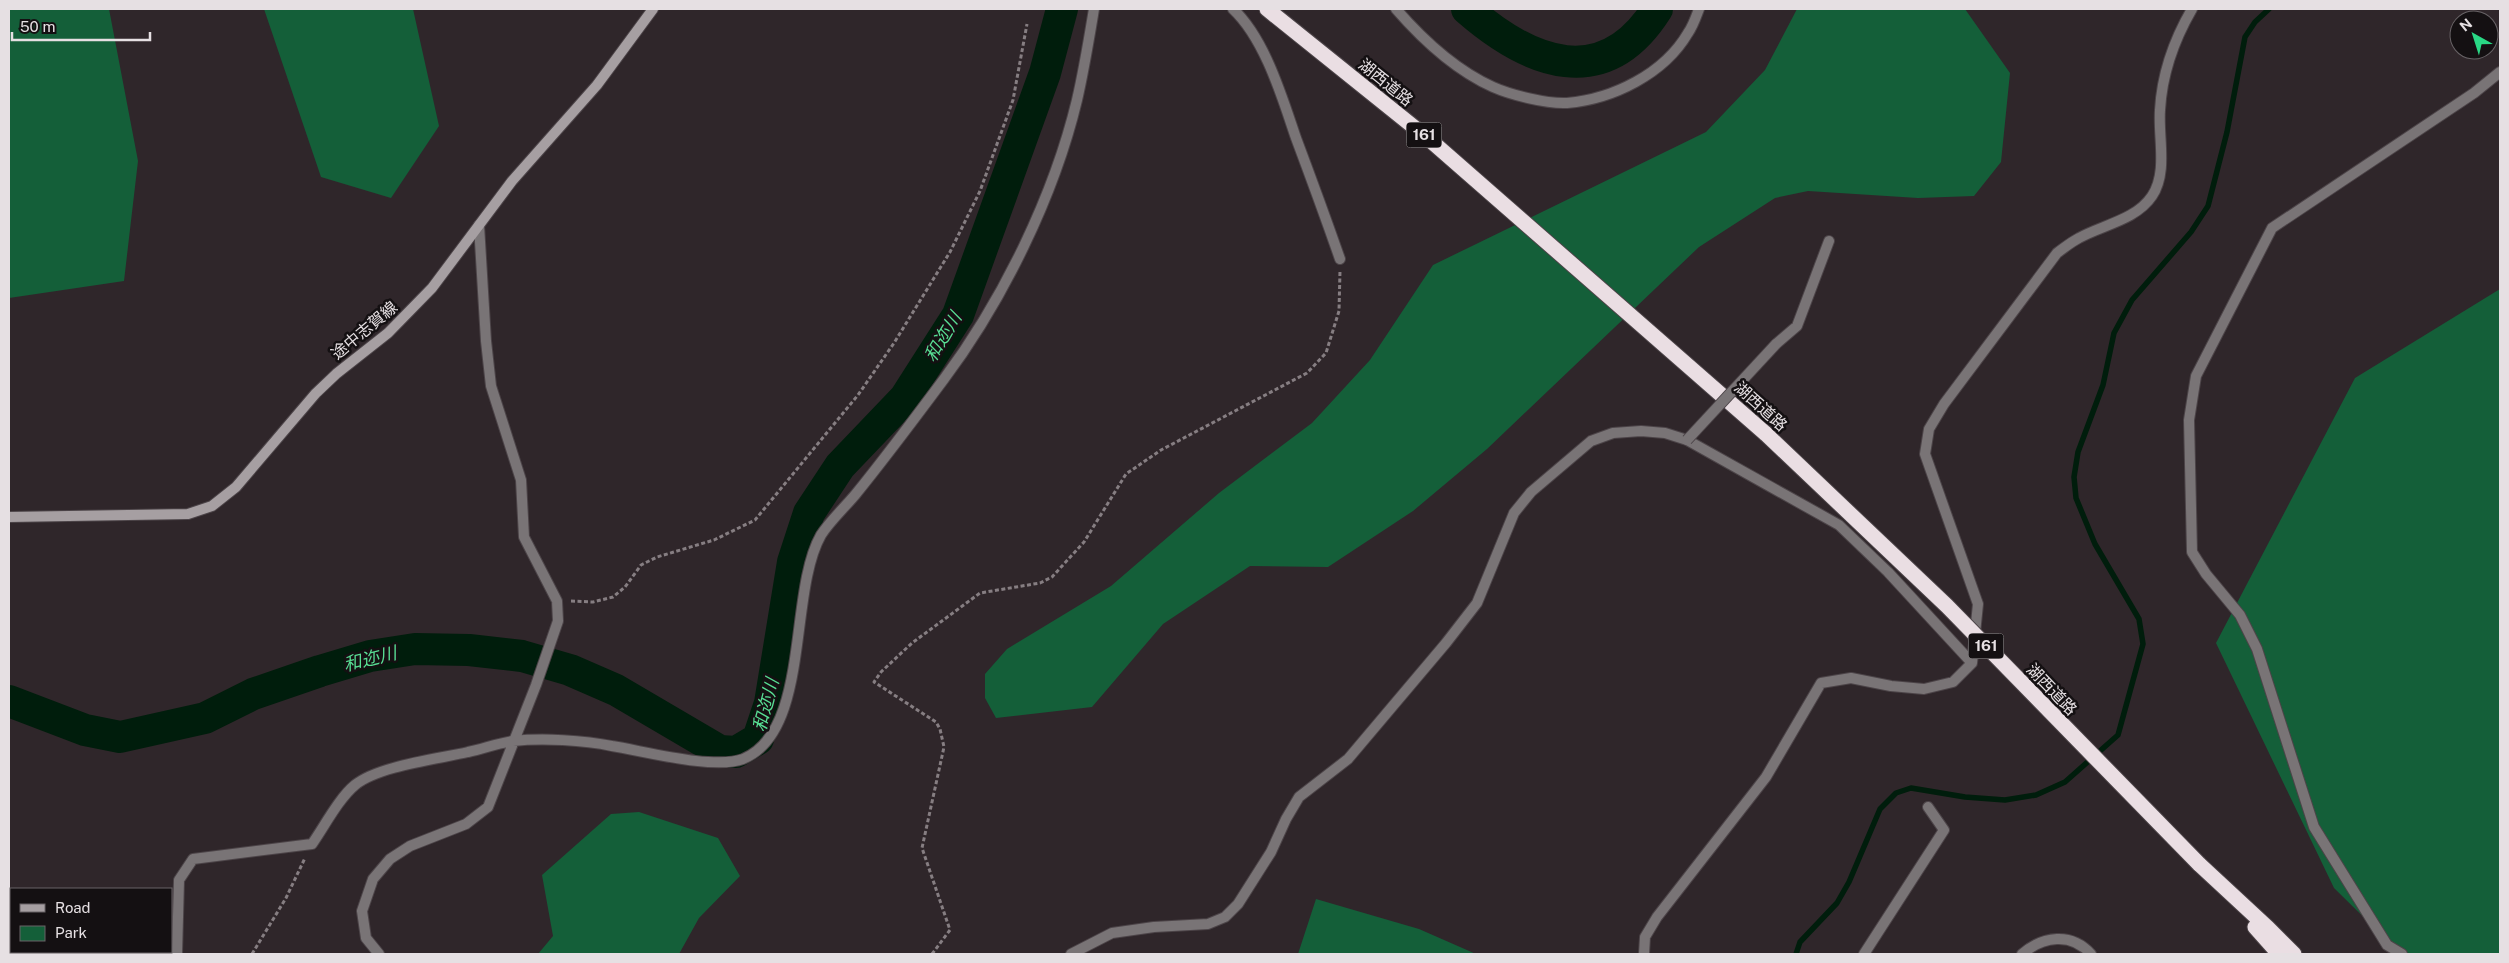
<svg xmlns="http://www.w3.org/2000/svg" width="2509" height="963" font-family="'Public Sans','Noto Sans JP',sans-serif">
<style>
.green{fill:#145f39}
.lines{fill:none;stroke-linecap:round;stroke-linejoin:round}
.stream{stroke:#001d0c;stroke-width:5.5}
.river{stroke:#001d0c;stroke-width:32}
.service-casing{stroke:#4c4448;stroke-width:12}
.minor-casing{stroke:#4c4448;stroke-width:12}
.secondary-casing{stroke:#4c4448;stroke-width:12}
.motorway-casing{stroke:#4c4448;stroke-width:17}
.path{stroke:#867e82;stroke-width:3;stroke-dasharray:4 2.5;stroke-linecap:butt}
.service{stroke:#797476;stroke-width:10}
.minor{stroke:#797476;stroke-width:10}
.secondary{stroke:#a69fa2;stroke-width:10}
.motorway{stroke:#eadee3;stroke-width:15}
.minor-bridge-casing{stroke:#4c4448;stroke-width:12;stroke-linecap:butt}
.motorway-bridge-casing{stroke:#4c4448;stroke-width:17;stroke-linecap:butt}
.minor-bridge{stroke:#797476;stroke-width:10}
.motorway-bridge{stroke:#eadee3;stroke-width:15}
.labels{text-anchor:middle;stroke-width:5;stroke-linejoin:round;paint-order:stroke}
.shield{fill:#141012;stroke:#a7a2a4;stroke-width:1}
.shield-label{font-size:15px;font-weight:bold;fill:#e6e0e3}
.street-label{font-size:16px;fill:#e6e0e3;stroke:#141012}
.water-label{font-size:18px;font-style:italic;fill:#58de94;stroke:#141012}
</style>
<rect width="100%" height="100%" fill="#2f262a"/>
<path class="green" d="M9,9H109L138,161L124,281L9,298Z
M264,9H413L439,126L391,198L321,177Z
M1797,9H1965L2010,73L2001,162L1974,196L1918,198L1808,191L1775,198L1699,247L1487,449L1413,511L1328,567L1250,566L1163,624L1092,707L996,718L985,698V674L1007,649L1111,586L1219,493L1312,423L1370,360L1433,265L1706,132L1765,70Z
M2500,289V954H2401L2334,888L2216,643L2355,378Z
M639,812L718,838L740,876L699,918L679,954H538L553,936L542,875L611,814Z
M1316,899L1419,929L1476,954H1298Z"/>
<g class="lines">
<path class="stream" d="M1796,954L1800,942L1837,903L1849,882L1880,809L1896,793L1911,788L1965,797L2005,800L2036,795L2065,782L2118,735L2143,644L2139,619L2095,544L2076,498L2074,477L2078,452L2103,385L2114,333L2132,300L2191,232L2208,206L2227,132L2245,37L2255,22L2269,9"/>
<path class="river" d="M1467,9C1530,64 1604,93 1657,9
M9,701L85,730L120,737L205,718L253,694L320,671L370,656L415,649L469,650L522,656L570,670L616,690L720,751L736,752L758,739L770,703L793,562L809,513L840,466L905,398L958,315L1045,73L1062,9"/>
<g class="service-casing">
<path id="service" d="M1864,954L1944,830L1928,807
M2022,954C2043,936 2071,932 2091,954
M2402,954L2387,945L2314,827L2257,649L2240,615L2206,574L2192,552L2189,420L2196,376L2272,228L2474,93L2500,72"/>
</g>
<g class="minor-casing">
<path id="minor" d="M1233,9C1265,39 1282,97 1296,138C1311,178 1326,219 1340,259
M1396,9C1423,40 1455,70 1493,87C1511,95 1547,104 1567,103C1613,99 1664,74 1688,33C1693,26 1696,17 1699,9
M1776,344L1797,326L1829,241
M177,954L179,880L193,859L312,844C324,827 339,798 355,785C378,766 438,759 468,752C483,749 498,743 513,741C542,738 584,740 612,746C644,751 714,770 743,759C811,731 788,593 821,535C830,521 844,508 855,495C886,457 915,418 944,379C1003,300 1054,196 1077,100C1084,70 1089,39 1094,9
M379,954L366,938L362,911L373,879L390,859L410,846L466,824L488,807L536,685L558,621L557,601L524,537L521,480L491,386L486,341L479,225
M1071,954L1112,933L1154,927L1208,924L1225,917L1238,904L1271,852L1286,819L1299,797L1348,759L1446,643L1477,603L1514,513L1531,492L1591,441L1613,433L1641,431L1665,433L1687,440L1839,525L1888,572L1972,663
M1644,954L1645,937L1657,917L1766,777L1821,683L1851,678L1891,686L1924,689L1953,682L1972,663L1978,604L1925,454L1929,429L1944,404L2057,253C2064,248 2071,242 2079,238C2102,225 2136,220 2152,196C2168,172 2158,138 2160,110C2162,74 2174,40 2192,9"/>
</g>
<g class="secondary-casing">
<path id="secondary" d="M9,517L188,514L212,506L236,487L316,393L336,374L388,333L432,288L512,181L597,85L653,9"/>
</g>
<g class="motorway-casing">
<path id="motorway" d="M1267,9L1430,140L1766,434
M2199,864L2268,928L2294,954
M2255,927L2279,954"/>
</g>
<path class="path" d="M571,601L593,602L613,597L625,587L641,565L657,557L714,540L755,520L858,395L894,343L950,252L980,191L1013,100L1027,24
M252,954L286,898L305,858
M932,954L950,930L922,848L944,747L940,729L936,722L874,682L881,672L912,643L980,593L1040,583L1052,577L1084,542L1126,474L1161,450L1307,373L1326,353L1339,311L1340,271"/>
<use href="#service" class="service"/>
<use href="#minor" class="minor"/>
<use href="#secondary" class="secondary"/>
<use href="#motorway" class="motorway"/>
<g class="minor-bridge-casing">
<path id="minor-bridge" d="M1687,440L1776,344"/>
</g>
<g class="motorway-bridge-casing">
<path id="motorway-bridge" d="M1766,434L1947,606L2199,864"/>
</g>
<use href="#minor-bridge" class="minor-bridge"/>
<use href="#motorway-bridge" class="motorway-bridge"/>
</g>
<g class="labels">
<g class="shield">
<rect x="1406.5" y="122.5" width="35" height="25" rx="4"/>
<rect x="1968.5" y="633.5" width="35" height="25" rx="4"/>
</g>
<g class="shield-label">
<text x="1424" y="140">161</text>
<text x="1986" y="651">161</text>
</g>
<g class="street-label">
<text transform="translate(1386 82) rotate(39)" y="6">湖西道路</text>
<text transform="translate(364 330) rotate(-40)" y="6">途中志賀線</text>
<text transform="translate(1761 406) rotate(42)" y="6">湖西道路</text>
<text transform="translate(2052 689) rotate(46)" y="6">湖西道路</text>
</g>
<g class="water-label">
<text transform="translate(943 337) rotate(-59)" y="6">和迩川</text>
<text transform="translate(370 659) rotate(-14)" y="6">和迩川</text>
<text transform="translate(766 705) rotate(-75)" y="6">和迩川</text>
</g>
</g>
<rect width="2509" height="963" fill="none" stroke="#e6e0e3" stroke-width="20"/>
<rect x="10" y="888" width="162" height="65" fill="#141012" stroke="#686366"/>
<rect x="20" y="904" width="25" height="8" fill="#a69fa2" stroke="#686366"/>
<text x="55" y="913" font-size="15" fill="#e6e0e3">Road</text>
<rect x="20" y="926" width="25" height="15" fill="#145f39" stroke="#686366"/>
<text x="55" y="938" font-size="15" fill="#e6e0e3">Park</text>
<g transform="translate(2474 35) rotate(321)"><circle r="24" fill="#141012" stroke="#686366"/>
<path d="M0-4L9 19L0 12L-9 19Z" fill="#29d885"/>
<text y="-8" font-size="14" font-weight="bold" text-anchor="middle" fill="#e6e0e3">N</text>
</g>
<path d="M12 32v8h138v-8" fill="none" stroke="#e6e0e3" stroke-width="2.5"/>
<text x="20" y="32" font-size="15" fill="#e6e0e3" stroke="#141012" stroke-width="4" paint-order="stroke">50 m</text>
</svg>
